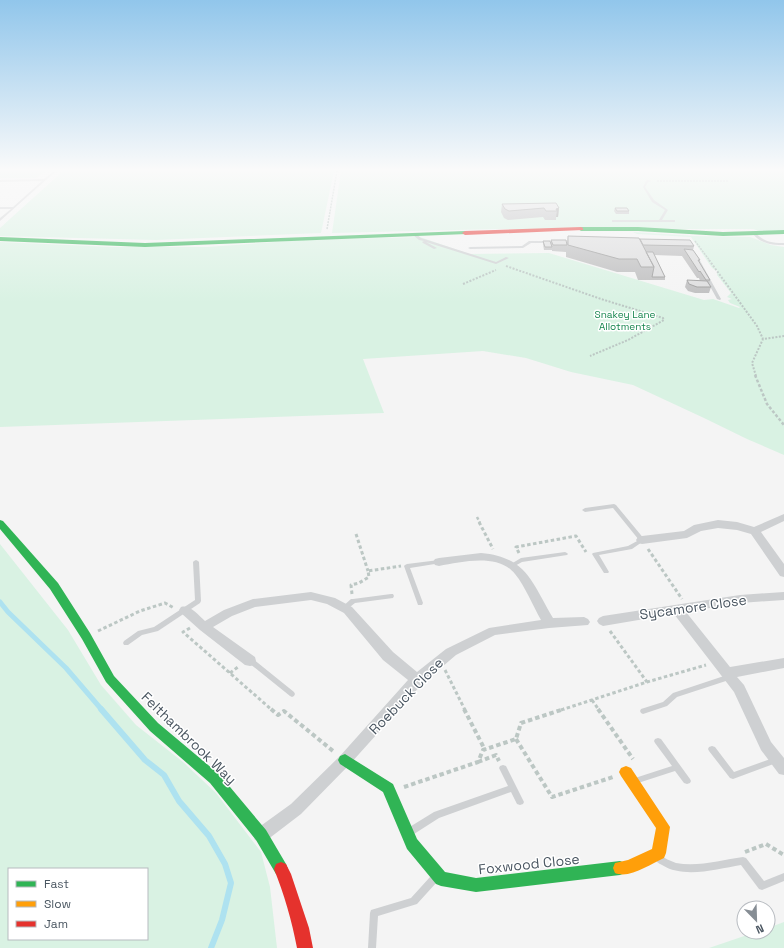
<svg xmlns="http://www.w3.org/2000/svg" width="784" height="948" font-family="'Space Grotesk',sans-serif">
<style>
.green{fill:#d9f2e3;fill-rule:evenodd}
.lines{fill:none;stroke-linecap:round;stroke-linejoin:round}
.stream-far1{stroke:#aee2f0;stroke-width:5}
.stream{stroke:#aee2f0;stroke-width:6}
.path-far4{stroke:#bcc7c4;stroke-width:1.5;stroke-dasharray:2 1;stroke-linecap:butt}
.path-far3{stroke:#bcc7c4;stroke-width:2;stroke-dasharray:2 1.5;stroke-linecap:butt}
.path-far2{stroke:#bcc7c4;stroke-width:2.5;stroke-dasharray:3 2;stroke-linecap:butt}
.path-far1{stroke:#bcc7c4;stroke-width:3;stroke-dasharray:3.5 2.5;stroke-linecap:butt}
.path{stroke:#bcc7c4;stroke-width:4;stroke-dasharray:4.5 3;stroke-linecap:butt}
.lane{fill:#ced0d2;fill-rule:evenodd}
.street{fill:#ced0d2;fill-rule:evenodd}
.fast{fill:#30b455;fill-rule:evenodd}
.slow{fill:#ff9f0a;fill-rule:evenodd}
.jam{fill:#e5322d;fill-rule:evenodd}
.wall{fill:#bebebf}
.shaded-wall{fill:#9b9b9b}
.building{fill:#ddddde;stroke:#9b9b9b}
.labels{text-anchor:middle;stroke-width:3;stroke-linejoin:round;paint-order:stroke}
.far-park-label{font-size:10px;fill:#17864f;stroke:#fff}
.near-street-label{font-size:14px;fill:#4a5661;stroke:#fff}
</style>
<rect width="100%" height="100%" fill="#f4f4f4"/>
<path class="green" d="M0,171H45L36,178H0Z
M63,171H334L321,233L156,240L0,236V228Z
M341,171H784V230L759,231L753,229H496L332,233Z
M633,232L695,236L750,237L771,245L784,247V455L747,439L704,418L633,385L571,372L526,358L483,351L363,359L384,413L0,427V242L111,247H207L304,240L420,237L469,254L549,253L704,300L713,299L739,308L740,307L730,303L728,300L732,299L727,297L731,293L717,275L718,271L712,268L691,237L637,234Z
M0,544L68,630L101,685L136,725L183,762L216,793L261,852L270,887L277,948H0ZM9,869H147V939H9Z
M784,922V948H709L756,932H768V928Z"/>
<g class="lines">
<path class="stream-far1" d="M0,602L8,612L66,668L102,710"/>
<path class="stream" d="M101,709L145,760L164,775L179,801L209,836L225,864L231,883L222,920L211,948"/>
<path class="path-far4" d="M657,181H729
M327,229L337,171
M695,241L710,261"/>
<path class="path-far3" d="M709,260L757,326L763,339
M506,266L601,299L663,318L664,320L628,340L590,356
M463,284L496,270
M756,376L752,363L763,339L784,336"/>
<path class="path-far2" d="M755,375L767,404L784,425
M477,517L480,523"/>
<path class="path-far1" d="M479,522L493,549
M356,534L368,571
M648,549L682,599
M519,553L516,547L576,536L586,552
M352,594L351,585L359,583L369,577L368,571L401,566
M190,628L183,632L272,710
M98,631L140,611L165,603L174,608
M610,631L647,682
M445,670L465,710
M230,673L238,667
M592,700L599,710
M561,710L647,682L706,665"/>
<path class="path" d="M271,709L278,715L284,711L333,751
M464,709L485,750
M598,709L633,759
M516,739L552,797L613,777
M478,762L496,755L499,761
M404,787L478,762L483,750L516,739L521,723L564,709
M745,852L766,844L784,855"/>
<path class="lane" d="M54,171H56L0,221V218L11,209H0V207H13L42,181L0,182V180L44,179Z
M647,180L652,181L648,182L645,187L654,200L668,210L662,220H675V222H612V220H659L665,210L652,202L643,187L646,181Z
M413,233H415L421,238L496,262L506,257L509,258L496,264L426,242L437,248L434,249L423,243L422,242L424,241L419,240L413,235Z
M754,233H756C763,242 774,243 784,243V245C773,245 761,244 753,234Z
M529,241H549L551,242L549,243H531L523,248L470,249L468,248L470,247L522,246Z
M695,256L698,257L721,299L720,300L717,299L694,257Z
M614,504L616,505L645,540L632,549L599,555L609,572L608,573H604L592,554L593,553L628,546L639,540L613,508L585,512L582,510L585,508Z
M565,552L567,553L568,554L567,555L522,562L513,567L511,566L510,565L511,564L521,558Z
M196,560L198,561L199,562L201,601L200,603L158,631L142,635L128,645H124L123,643L124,641L138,631L154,627L195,600L193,562L194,561Z
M439,560L441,561L442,562L441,563L410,568L423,603L422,605H418L404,566L405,565L407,564Z
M391,594H393L394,596L393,598L355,603L346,610H342L341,608L351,599H353Z
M251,658L253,659L294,692L295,694L294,696L292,697L290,696L249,663L248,661L249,659Z
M730,674L732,675L733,677L732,679L677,697L667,706L643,714L641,713L640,711L641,709L663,702L673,693Z
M658,738L661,739L690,779L691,781L690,783L687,784L684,783L675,771L638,783L635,782L634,780L635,778L672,766L655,743L654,741L655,739Z
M712,746L715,747L734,772L776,757L779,758L780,760L779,762L733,779L730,778L709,751L708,749L709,747Z
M503,765L506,766L524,802L523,804L520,805L517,804L511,792L439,818L414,834L411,835L408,834L407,831L408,828L434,812L508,786L499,768L500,766Z
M659,855C665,858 670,861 676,863C698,867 722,860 743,857L746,858L764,881L784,873V881L762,890L759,889L741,865C717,869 684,879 662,865C658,863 657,862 655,859L656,856Z
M433,876L436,877L437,880L436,883L417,904L378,916L376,948H368L370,913L371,910L411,898L430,877Z"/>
<path class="street" d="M784,514V521L761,532L784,564V577L780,576L751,534L737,530L718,528L701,531L687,538L642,544L638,543L636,540L638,537L642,536L684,531L694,525L718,520L737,522L754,527Z
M481,553C527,557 532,583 553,618L584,617L588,619L590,622L588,625L549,628L495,635L456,655L422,684L350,764L301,814L267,840L261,842L255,840L253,835L255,830L291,804L340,756L408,680L383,660L344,613L327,604L311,600L255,607L232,616L213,627L255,657L256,661L255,665L250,666L245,665L200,630L181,613L179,610L181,607C190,604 198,615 205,621L224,610L253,599L311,592L335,598L352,607L393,652L417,672L446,649L489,628L541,620C533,606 525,586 515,574C498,553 462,562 439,566L435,565L433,562L435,559L439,558Z
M784,592V600L740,603L686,612L730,667L784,658V668L737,677L744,685L771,742L784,758V775L779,774L761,750L734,692L674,614L603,626L599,624L597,621L599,618L603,616L740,595Z"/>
<path class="fast" d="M638,227L723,232L784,230V234L723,236L638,231H581L578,229L581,227Z
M465,231L468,233L467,234L145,247L0,241V237L145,243Z
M0,520L3,521L58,583L90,633L114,676L158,723L220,775L266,830L286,864L288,869L286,874L281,876L276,874L256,840L210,783L150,731L106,682L82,639L50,589L0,529Z
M345,754L393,784L417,839L445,872L476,878L620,861L625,863L627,868L625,873L620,875L476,892L441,886L436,884L407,849L383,792L340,764L338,760L340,756Z"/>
<path class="slow" d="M626,766L631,768L670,827L666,853L664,858C650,864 630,879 615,873L613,868L615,863L628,860L652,849L656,828L621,776L619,772L621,768Z"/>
<path class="jam" d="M581,227L583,228V230L465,235L462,233L465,231Z
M281,862L286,864L291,874L309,928L313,948H297C292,921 284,894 274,869L276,864Z"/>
</g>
<path class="wall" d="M502,204L559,208L558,217H556V220H545L543,217L508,220L504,218L501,212Z
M615,208L629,211V214H616L614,211Z
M568,236L640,239L694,246L693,250L700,260L699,263L710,280L709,284L711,287L709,293H695L688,291L685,287L687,280L700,281L699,278H697L682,256L654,255L665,277V280H638L635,272H617L566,257V252L552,251V250H544L543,244V241L551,243V240L567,243Z"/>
<path class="shaded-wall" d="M559,208L558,217H556L557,211L556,209Z"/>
<path class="building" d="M556,203L559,208L556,209L557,211H546L544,208L509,211L505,209L502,204Z
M615,208H627L629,211H617Z
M568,236L639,238L654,267H641L637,259H619L568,245Z
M640,239L690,240L694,246L643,245Z
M551,240H566L567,245H553Z
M543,241H550L552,247H545Z
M684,249L693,250L700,260H698L710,280H706L700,271L699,272Z
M646,252H653L665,277H652L654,267Z
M687,280L707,281L711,287H697L689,284Z"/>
<linearGradient id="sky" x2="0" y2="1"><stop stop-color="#91c6eb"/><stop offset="0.56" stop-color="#fafafa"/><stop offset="1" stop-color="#fafafa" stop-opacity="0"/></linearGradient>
<rect width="784" height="303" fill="url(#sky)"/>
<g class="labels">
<g class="far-park-label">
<text x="625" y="318">Snakey Lane<tspan x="625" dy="12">Allotments</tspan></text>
</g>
<g class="near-street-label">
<text transform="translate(693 607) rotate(-8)" y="5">Sycamore Close</text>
<text transform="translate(406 696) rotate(-46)" y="5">Roebuck Close</text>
<text transform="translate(189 738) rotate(44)" y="5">Felthambrook Way</text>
<text transform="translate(529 864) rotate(-6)" y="5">Foxwood Close</text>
</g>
</g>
<rect x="8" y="868" width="140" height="72" fill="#ffffff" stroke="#b7bbc0"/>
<rect x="16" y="881" width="20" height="6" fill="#30b455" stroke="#b7bbc0"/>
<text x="44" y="888" font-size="12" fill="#4a5661">Fast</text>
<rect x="16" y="901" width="20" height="6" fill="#ff9f0a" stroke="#b7bbc0"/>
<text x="44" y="908" font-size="12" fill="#4a5661">Slow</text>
<rect x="16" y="921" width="20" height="6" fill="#e5322d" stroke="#b7bbc0"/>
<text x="44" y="928" font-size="12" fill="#4a5661">Jam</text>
<g transform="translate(756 920) rotate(157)"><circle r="19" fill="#ffffff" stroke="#b7bbc0"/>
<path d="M0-3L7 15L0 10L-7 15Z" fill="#868d94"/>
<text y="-6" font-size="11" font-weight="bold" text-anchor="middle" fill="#4a5661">N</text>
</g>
</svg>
